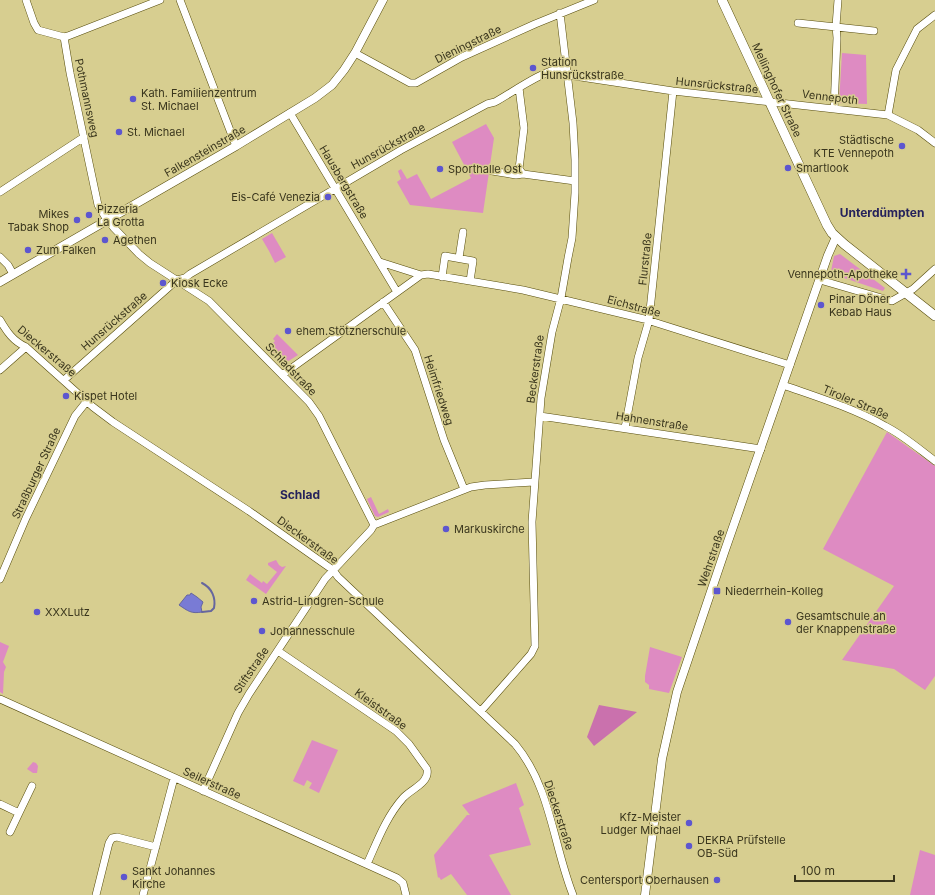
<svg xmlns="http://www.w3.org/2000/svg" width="935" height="895" font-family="Inter,sans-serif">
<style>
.green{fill:#de8bc2}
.forest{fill:#ca71ad}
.water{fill:#797bd5;stroke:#66669e}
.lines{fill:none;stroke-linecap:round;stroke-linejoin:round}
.stream{stroke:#66669e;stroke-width:2}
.minor-casing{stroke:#564c0b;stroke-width:8}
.tertiary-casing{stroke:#564c0b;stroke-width:9}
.secondary-casing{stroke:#564c0b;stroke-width:10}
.minor{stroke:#fff;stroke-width:7}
.tertiary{stroke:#fff;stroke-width:8}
.secondary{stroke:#fff;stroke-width:9}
.poi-dot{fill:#5d56cf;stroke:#d7ce90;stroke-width:1.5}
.labels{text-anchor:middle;stroke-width:3;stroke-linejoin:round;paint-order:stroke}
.street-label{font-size:11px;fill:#3a361d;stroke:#d7ce90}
.poi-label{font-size:11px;fill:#3a361d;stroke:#d7ce90;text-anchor:start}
.neighbourhood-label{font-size:12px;font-weight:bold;fill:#25225b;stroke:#d7ce90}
</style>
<rect width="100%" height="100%" fill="#d7ce90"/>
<path class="green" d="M842,53L866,55L867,104L839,103Z
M486,124L494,138L483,213L410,205L397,182L401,179L398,171L401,169L407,179L417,174L431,199L471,178L452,142Z
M272,233L286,257L275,263L269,251L262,239Z
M840,254L885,288L883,291L832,274L831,271L834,256Z
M277,334L298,355L282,365L271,351L274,348L271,345L275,341L273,339Z
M887,432L935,466V676L925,690L894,669L842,660L894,586L823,549Z
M371,497L379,514L388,509L389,512L378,517L375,516L367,499Z
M276,560L279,565L282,567L286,566L266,594L246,580L250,574L262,583L263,581L267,584L277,572L268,565V563Z
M0,642L9,646L3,662L6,667L4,672L3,694L0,692Z
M650,647L682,657L669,693L649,689V685L645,682V676Z
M312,740L338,750L319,793L309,788L312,783L307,780L304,786L293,781Z
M33,762L36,763L38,766L37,773H33L27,769Z
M516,783L524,805L519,808L531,845L489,855L511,895H467L451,874L441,880L439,877L438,878L434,855L467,815H470L462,805Z
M920,850L935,855V895H910Z"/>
<path class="forest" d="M599,705L637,712L594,746L587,737Z"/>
<path class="water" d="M191,593L197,597L203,602L201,607L202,612C191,614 188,611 179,605L187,595H190Z"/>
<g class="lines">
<path class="stream" d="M202,612L211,611L214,608C216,598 212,588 202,583"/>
<g class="minor-casing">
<path id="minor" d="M26,0L34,23L38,30L64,37L68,36L160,0
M180,0L236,146
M798,23L874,31
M64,37L70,73L98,205L104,215L114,228L139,254L150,263L209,301L309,402L319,416L374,525
M355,53L410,83H416L462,57L535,24L594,0
M519,88L524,128L519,169L523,174L575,181
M834,109L837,38L836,26L838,0
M290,113L397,292
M888,115L896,70L917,29L935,15
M492,171L516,175L523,174
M0,192L84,137
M0,257L8,265L13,274
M459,258L463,232
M380,262L421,275
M442,277L445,256L473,261L470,281
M820,280L892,301L913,289L935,269
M383,302L415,350L444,440L464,489
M0,320C7,332 13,341 26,347L93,407L113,422L249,511L333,570L338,577L515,744C551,787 553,845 573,895
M0,370L26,347
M282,375L421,275L428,274L523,290L644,319L790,365
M64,380L177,280L185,278L190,274L401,150L487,104L495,102C508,95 547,68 560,69C566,70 570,74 574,76L673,91L888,115L918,130L935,143
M783,385C817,397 853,408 885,426C903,435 919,449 935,461
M540,416L761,449
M625,428L638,358L649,320L673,91
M374,525L471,487L485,485L534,482
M0,579L26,518L75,416L87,401
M278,651L396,731L409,744L427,769C430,783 411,789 403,798C386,817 377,842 367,864
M0,699L397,878L403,883L406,895
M481,711L531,654L535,646L532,522L541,398L552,332L561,298L568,258L572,238L575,193V160L573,123L560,13
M203,791L238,713L249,694L325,579L371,530L374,525
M0,804L19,813L32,786
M10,832L19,813
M96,895L109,843L112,838L117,837L156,847
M143,895L174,778"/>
</g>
<g class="tertiary-casing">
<path id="tertiary" d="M0,282L236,146L315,98L332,85L344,70L355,53L383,0
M645,895L662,759L677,692L724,553L828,255L836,237"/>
</g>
<g class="secondary-casing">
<path id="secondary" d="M722,0L827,225L832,233L844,244L935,316"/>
</g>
<use href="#minor" class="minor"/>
<use href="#tertiary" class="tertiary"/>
<use href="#secondary" class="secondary"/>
</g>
<g class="poi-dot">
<circle cx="533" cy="68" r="4"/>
<circle cx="133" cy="99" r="4"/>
<circle cx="119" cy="132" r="4"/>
<circle cx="902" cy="146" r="4"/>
<circle cx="788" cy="168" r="4"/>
<circle cx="440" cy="169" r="4"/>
<circle cx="328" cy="197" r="4"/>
<circle cx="89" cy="215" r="4"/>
<circle cx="77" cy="220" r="4"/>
<circle cx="105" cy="240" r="4"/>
<circle cx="28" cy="250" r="4"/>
<path d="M904 268h4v4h4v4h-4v4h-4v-4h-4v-4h4z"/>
<circle cx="163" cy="283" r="4"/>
<circle cx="821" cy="305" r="4"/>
<circle cx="288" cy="331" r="4"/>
<circle cx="66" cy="396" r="4"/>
<circle cx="446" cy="529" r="4"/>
<rect x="713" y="587" width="8" height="8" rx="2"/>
<circle cx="254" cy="601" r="4"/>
<circle cx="37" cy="612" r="4"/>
<circle cx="788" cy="622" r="4"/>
<circle cx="262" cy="631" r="4"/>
<circle cx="689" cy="823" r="4"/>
<circle cx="689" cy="846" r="4"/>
<circle cx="124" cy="877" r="4"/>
<circle cx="717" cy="880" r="4"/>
</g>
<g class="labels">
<g class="street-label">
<text transform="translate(468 44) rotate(-26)" y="4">Dieningstraße</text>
<text transform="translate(717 85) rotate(6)" y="4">Hunsrückstraße</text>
<text transform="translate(777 90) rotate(65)" y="4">Mellinghofer Straße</text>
<text transform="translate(830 97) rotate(7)" y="4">Vennepoth</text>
<text transform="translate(87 98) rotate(78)" y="4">Pothmannsweg</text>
<text transform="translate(388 146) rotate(-29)" y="4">Hunsrückstraße</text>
<text transform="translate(205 151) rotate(-30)" y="4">Falkensteinstraße</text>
<text transform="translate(344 182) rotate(59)" y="4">Hausbergstraße</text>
<text transform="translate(645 259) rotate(-84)" y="4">Flurstraße</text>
<text transform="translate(634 306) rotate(15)" y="4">Eichstraße</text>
<text transform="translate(114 321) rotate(-41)" y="4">Hunsrückstraße</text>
<text transform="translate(47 351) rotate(40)" y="4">Dieckerstraße</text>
<text transform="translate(291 369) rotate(46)" y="4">Schladstraße</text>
<text transform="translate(535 369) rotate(-82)" y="4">Beckerstraße</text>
<text transform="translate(439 390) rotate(72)" y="4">Heimfriedweg</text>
<text transform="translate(856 402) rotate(23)" y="4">Tiroler Straße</text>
<text transform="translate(652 421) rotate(9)" y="4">Hahnenstraße</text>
<text transform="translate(36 473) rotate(-65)" y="4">Straßburger Straße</text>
<text transform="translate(308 540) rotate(36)" y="4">Dieckerstraße</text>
<text transform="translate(711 558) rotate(-71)" y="4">Wehrstraße</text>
<text transform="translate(251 670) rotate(-56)" y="4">Stiftstraße</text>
<text transform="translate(381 709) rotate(36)" y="4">Kleiststraße</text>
<text transform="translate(212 783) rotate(24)" y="4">Seilerstraße</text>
<text transform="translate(559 815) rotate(72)" y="4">Dieckerstraße</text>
</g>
<g class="poi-label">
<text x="541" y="66">Station<tspan x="541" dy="13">Hunsrückstraße</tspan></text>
<text x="141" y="97">Kath. Familienzentrum<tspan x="141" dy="13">St. Michael</tspan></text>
<text x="127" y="136">St. Michael</text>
<text x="894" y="144" text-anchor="end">Städtische<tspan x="894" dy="13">KTE Vennepoth</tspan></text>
<text x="796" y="172">Smartlook</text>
<text x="448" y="173">Sporthalle Ost</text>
<text x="320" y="201" text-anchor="end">Eis-Café Venezia</text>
<text x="97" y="213">Pizzeria<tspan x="97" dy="13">La Grotta</tspan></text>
<text x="69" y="218" text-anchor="end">Mikes<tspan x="69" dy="13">Tabak Shop</tspan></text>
<text x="113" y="244">Agethen</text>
<text x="36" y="254">Zum Falken</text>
<text x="898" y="278" text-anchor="end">Vennepoth-Apotheke</text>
<text x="171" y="287">Kiosk Ecke</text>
<text x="829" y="303">Pinar Döner<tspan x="829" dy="13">Kebab Haus</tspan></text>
<text x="296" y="335">ehem.Stötznerschule</text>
<text x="74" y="400">Kispet Hotel</text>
<text x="454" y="533">Markuskirche</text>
<text x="725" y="595">Niederrhein-Kolleg</text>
<text x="262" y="605">Astrid-Lindgren-Schule</text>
<text x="45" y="616">XXXLutz</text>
<text x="796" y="620">Gesamtschule an<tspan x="796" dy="13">der Knappenstraße</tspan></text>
<text x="270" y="635">Johannesschule</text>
<text x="681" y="821" text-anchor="end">Kfz-Meister<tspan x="681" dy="13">Ludger Michael</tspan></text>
<text x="697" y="844">DEKRA Prüfstelle<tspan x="697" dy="13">OB-Süd</tspan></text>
<text x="132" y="875">Sankt Johannes<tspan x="132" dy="13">Kirche</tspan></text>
<text x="709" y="884" text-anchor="end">Centersport Oberhausen</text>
</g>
<g class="neighbourhood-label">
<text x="882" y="217">Unterdümpten</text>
<text x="300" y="499">Schlad</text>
</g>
</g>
<path d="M795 875v6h99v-6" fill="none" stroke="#3a361d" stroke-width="2"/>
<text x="801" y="875" font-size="12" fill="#3a361d" stroke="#d7ce90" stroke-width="3" paint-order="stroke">100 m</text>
</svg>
